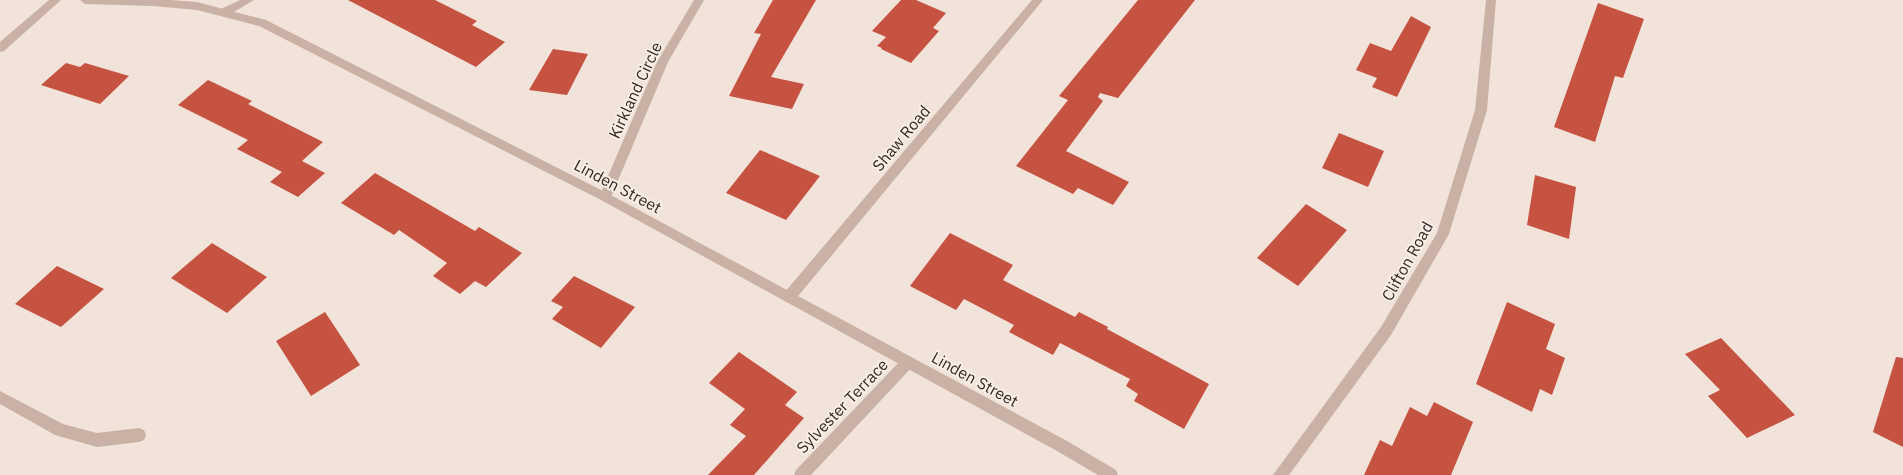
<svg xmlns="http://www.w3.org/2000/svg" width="1903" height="475" font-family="'IBM Plex Sans',sans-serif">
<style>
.building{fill:#c65342}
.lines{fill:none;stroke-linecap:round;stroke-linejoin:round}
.minor{fill:#c9b1a5;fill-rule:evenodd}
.tertiary{fill:#c9b1a5;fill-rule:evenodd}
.labels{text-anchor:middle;stroke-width:4;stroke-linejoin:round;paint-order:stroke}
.street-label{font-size:16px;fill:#352926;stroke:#f9eee5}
</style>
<rect width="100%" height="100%" fill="#f1e3d9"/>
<path class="building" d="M348,0H435L477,21L472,25L505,42L476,67Z
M773,0H816L771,77L804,84L792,109L729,96L761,34L754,33Z
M901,0H916L946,13L933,28L939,31L911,63L881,49L882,48L877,46L886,37L872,31Z
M1138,0H1195L1118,98L1100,93L1098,97L1103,101L1066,151L1129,182L1113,205L1078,188L1073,194L1016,166L1068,100L1059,96Z
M1598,3L1644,19L1623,78L1615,76L1595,142L1554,127Z
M1411,16L1431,27L1397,97L1372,87L1377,78L1356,70L1370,43L1391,51Z
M553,49L588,54L567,95L529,90Z
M66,63L80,67L85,63L129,76L100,104L41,85Z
M208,80L252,101L248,104L323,142L302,161L325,173L298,197L270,182L282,172L237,149L248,140L178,105Z
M1339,133L1384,151L1368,187L1322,168Z
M760,150L820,176L786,220L726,193Z
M375,173L475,231L479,227L522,253L486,287L475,281L460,294L433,276L447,263L399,230L394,235L341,203Z
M1535,175L1576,187L1569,239L1527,225Z
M1306,204L1347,230L1298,286L1257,258Z
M950,233L1013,265L1003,280L1075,317L1079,312L1108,327L1107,329L1209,384L1184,429L1134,401L1138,394L1126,386L1130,379L1060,343L1053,355L1009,332L1014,325L964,299L956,310L910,286Z
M212,243L267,277L227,313L171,278Z
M57,266L104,289L61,327L15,304Z
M574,276L635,307L601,348L552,319L563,307L551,301Z
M1507,302L1555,324L1546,349L1565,358L1552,395L1540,389L1532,412L1476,384Z
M325,312L360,365L311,396L276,341Z
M1721,338L1795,415L1747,438L1708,396L1720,390L1685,354Z
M739,352L797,392L785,405L804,418L754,475H708L746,436L730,425L745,409L709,383Z
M1896,357L1903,358V447L1873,432Z
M1434,402L1473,422L1451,475H1364L1380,440L1392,446L1410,407L1427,416Z"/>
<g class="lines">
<path class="minor" d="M49,0H61L4,51L0,52V42Z
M240,0H254L229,15H221L220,12L221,9Z
M694,0H704L668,62L611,197L609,200H601L599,197L657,62Z
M1032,0H1043L794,301L789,303L784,301L783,297L784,293Z
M1486,0H1496L1487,110L1449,234L1391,335L1289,475H1273L1381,327L1437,233L1475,110Z
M908,356L913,358L915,362L913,366L811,475H794L796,470L903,358Z
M0,391L63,424L97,433L139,428L144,430L146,435L144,440L139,442L97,447L55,435L0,404Z"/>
<path class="tertiary" d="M80,0H171L197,2L266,20L609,194L1067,441L1116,470L1118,475H1098L1057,451L601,200L259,26L197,10L153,6L85,4Z"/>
</g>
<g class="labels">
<g class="street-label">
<text transform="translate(635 90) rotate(-65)" y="6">Kirkland Circle</text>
<text transform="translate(901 138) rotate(-50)" y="6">Shaw Road</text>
<text transform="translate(618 186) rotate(28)" y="6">Linden Street</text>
<text transform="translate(1407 261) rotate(-61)" y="6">Clifton Road</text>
<text transform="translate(975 379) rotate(29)" y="6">Linden Street</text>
<text transform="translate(842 406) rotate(-46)" y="6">Sylvester Terrace</text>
</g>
</g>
</svg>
